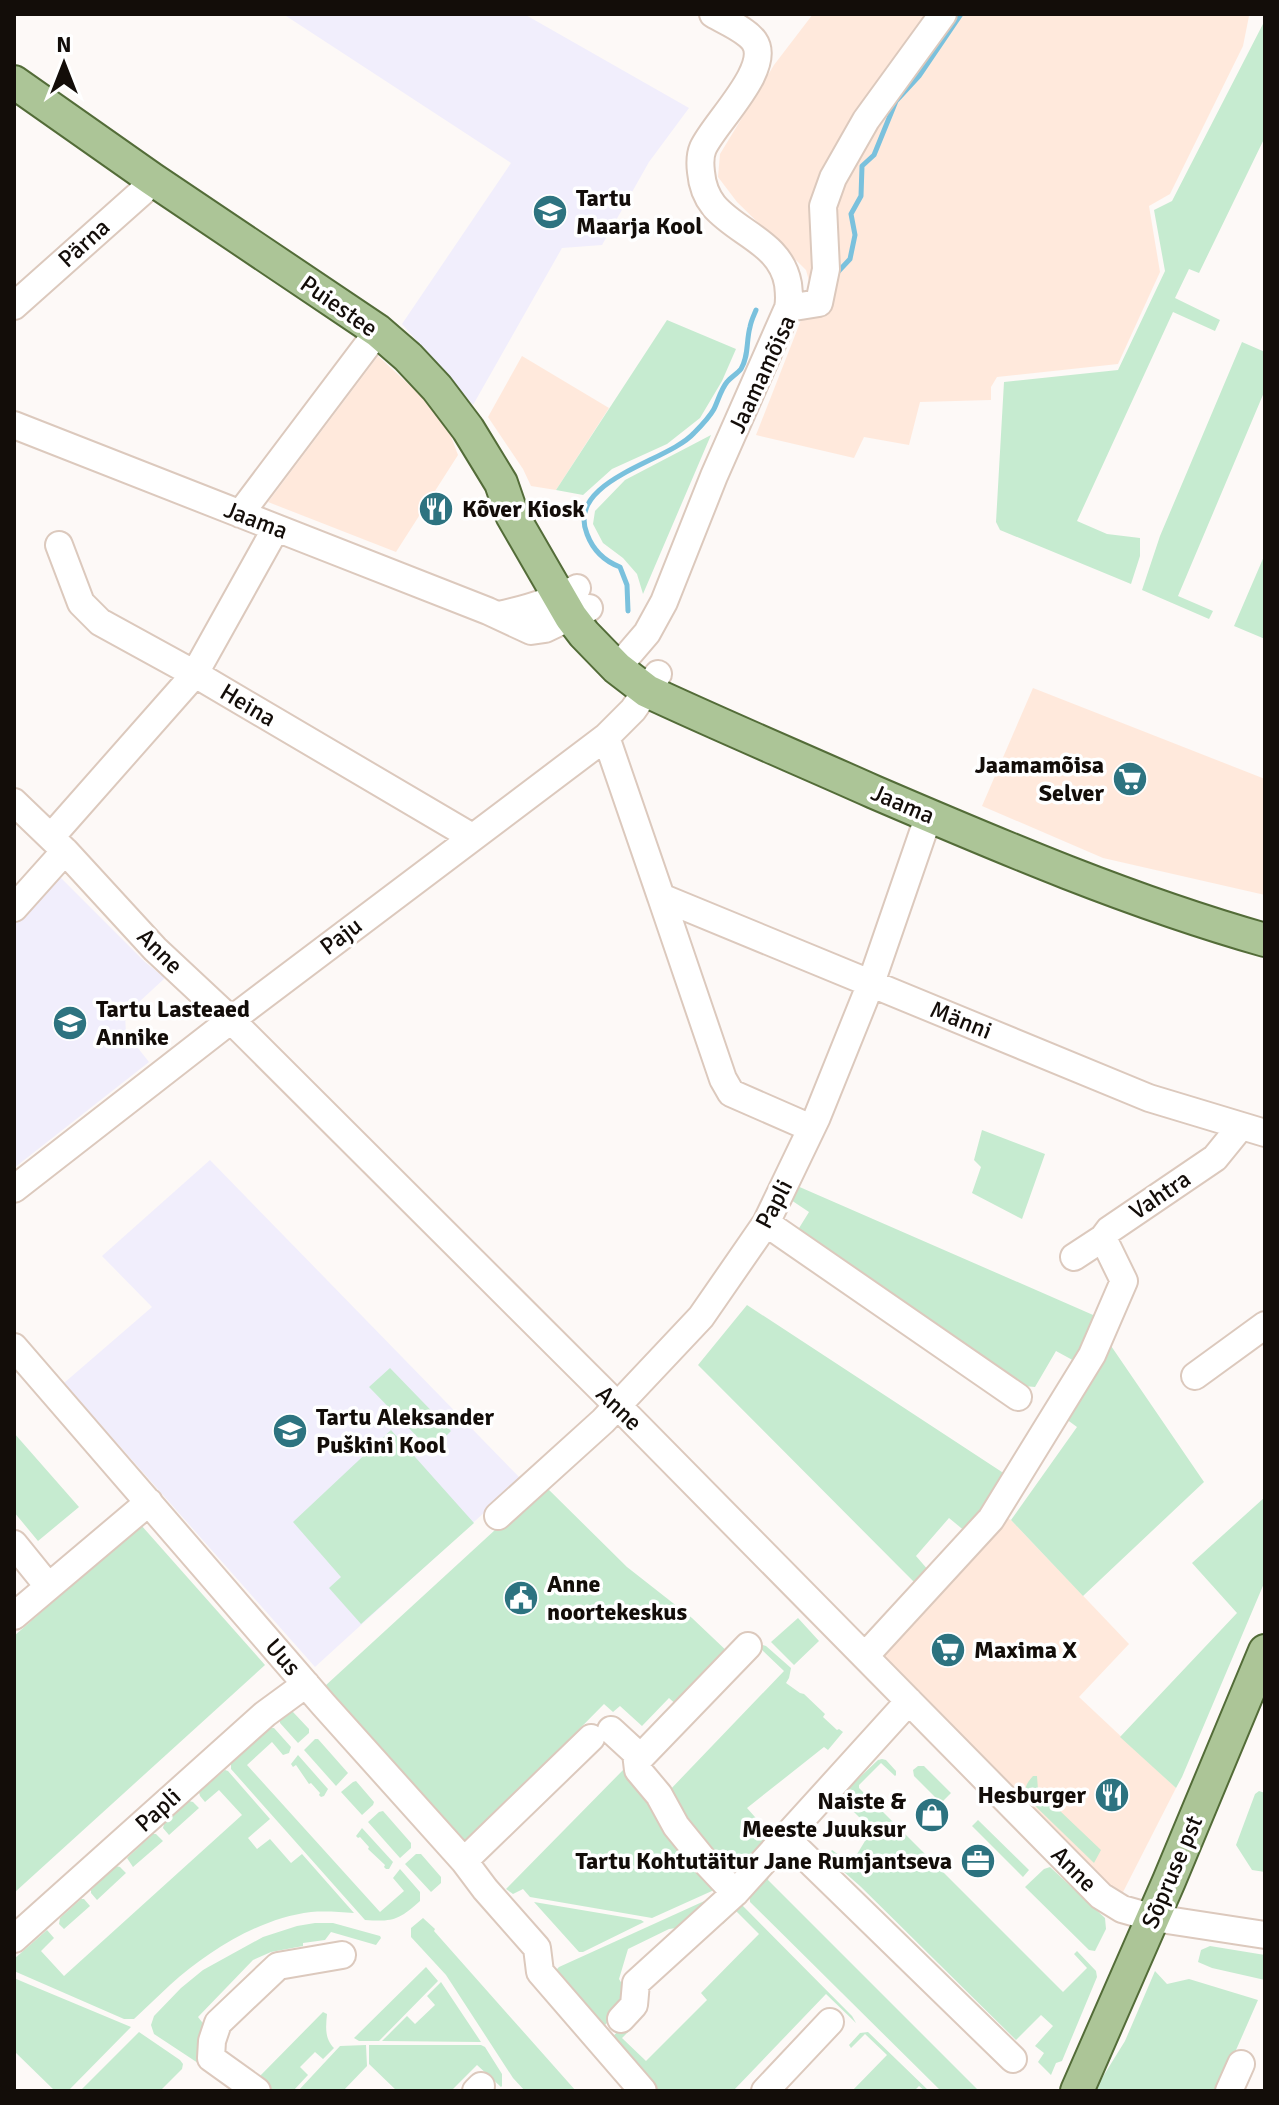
<svg xmlns="http://www.w3.org/2000/svg" width="1279" height="2105" font-family="Signika,sans-serif">
<style>
.built{fill:#ffe9dc}
.education{fill:#f1eefc}
.green{fill:#c6ebd0}
.lines{fill:none;stroke-linecap:round;stroke-linejoin:round}
.stream{stroke:#7ac1dd;stroke-width:5}
.minor-casing{stroke:#dcc9bd;stroke-width:30}
.major-casing{stroke:#536c38;stroke-width:36}
.minor{stroke:#fff;stroke-width:26}
.major{stroke:#acc597;stroke-width:32}
.labels{text-anchor:middle;stroke-width:7;stroke-linejoin:round;paint-order:stroke}
.poi-label{font-size:24px;font-weight:bold;fill:#130d09;stroke:#fff;text-anchor:start}
.street-label{font-size:24px;fill:#130d09;stroke:#fff}
</style>
<rect width="100%" height="100%" fill="#fdf9f7"/>
<path class="built" d="M813,14H1263L1249,16L1243,46L1170,194L1149,206L1160,272L1118,364L997,377L991,387V400L920,402L909,445L864,437L854,458L756,435L812,292L806,270L737,202L718,177L720,154L774,65Z
M378,356L429,403L449,431L458,455L396,552L268,502Z
M522,356L609,408L556,490L531,486L523,469L488,417Z
M1033,688L1265,779V895L1103,858L982,806Z
M1002,1516L1011,1520L1129,1644L1079,1697L1176,1788L1121,1896L881,1652Z"/>
<path class="education" d="M283,14H524L689,108L649,162L602,245L562,248L473,405L402,324L511,163Z
M55,872L145,962L165,978L125,1015L126,1033L149,1062L14,1168V916Z
M210,1160L521,1479L315,1667L64,1383L152,1307L102,1256Z"/>
<path class="green" d="M1265,20V137L1199,273L1189,269L1175,298L1220,320L1215,331L1173,312L1077,521L1107,534L1140,538V556L1131,584L1000,530L996,522L1004,382L1118,370L1165,271L1154,210L1172,201Z
M667,320L736,349L722,381L700,418L667,444L612,469L583,495L556,490Z
M1242,342L1265,352V390L1178,596L1213,611L1209,619L1142,590L1160,536Z
M711,435L643,594L637,574L623,558L603,543L593,524L595,511L625,480Z
M1265,554V639L1234,626Z
M982,1130L1045,1154L1022,1219L972,1193L981,1167L974,1160Z
M795,1185L1100,1318L1078,1363L1056,1351L1035,1387L1024,1386L796,1233L809,1212L788,1198Z
M747,1305L1008,1476L966,1532L949,1518L916,1556L929,1571L917,1585L698,1365Z
M1107,1340L1204,1482L1083,1596L1011,1520L1077,1427L1062,1416Z
M390,1368L451,1431L431,1451L369,1387Z
M391,1430L474,1523L361,1624L329,1588L341,1577L293,1522Z
M14,1433L79,1507L38,1541L14,1512Z
M544,1485L627,1567L692,1618L731,1655L680,1708L669,1698L642,1726L620,1706L613,1712L604,1704L466,1844L325,1686Z
M1265,1497V1581L1182,1777L1176,1788L1120,1737L1237,1613L1192,1563Z
M141,1525L265,1665L14,1893V1636Z
M798,1618L819,1641L794,1665L771,1642Z
M759,1644L766,1646L791,1668L789,1678L786,1683L800,1693L804,1694L825,1714L823,1717L837,1730L839,1729L843,1732L828,1750L824,1747L747,1808L776,1841L739,1880L722,1874L667,1793L784,1671L760,1648Z
M289,1711L293,1712L309,1729V1733L298,1743L280,1723V1719Z
M270,1728H274L291,1747L289,1753L283,1755L272,1742L247,1765L380,1912L404,1891L393,1878L400,1869L420,1892V1901C399,1920 393,1922 365,1920L231,1769V1764Z
M315,1739H318L348,1773L336,1786L304,1750Z
M298,1755L328,1789L324,1796L321,1797L319,1795L320,1793L311,1783L309,1784L296,1765L293,1767L291,1764Z
M882,1759L886,1760L896,1771V1775L895,1776L881,1763L859,1785V1788L1063,1992L1087,1968L1074,1954L1077,1951L1096,1971L1097,1977L1062,2061L1056,2063L1051,2075L1038,2062L1044,2053L1035,2046L1053,2026L1041,2015L1016,2040L860,1886L827,1857L832,1850L851,1864L865,1841L875,1831L865,1821L855,1831L852,1828L861,1819L839,1797L878,1760Z
M918,1766H924L951,1793L941,1803L914,1776L913,1770Z
M624,1769L651,1798L723,1886L652,1918L530,1897L523,1889L513,1894L506,1889Z
M225,1770L228,1771L270,1819L248,1838L257,1849L270,1839L291,1863L302,1854L354,1913C340,1912 325,1911 311,1912C260,1918 208,1951 170,1985C158,1996 146,2008 134,2019H124L14,1971V1959L47,1930L54,1938L41,1951L64,1976L242,1815L219,1790L205,1802L200,1796L199,1792Z
M1033,1776H1037L1038,1790L1101,1850L1094,1863L1028,1799C1023,1789 1026,1784 1033,1776Z
M356,1781L374,1802L373,1805L362,1815L341,1792L353,1782Z
M1259,1791L1265,1793V1872L1252,1870L1236,1845L1255,1794Z
M189,1801L193,1802L199,1808L169,1835L163,1828L164,1824Z
M383,1811L411,1843V1848L400,1858L368,1822L379,1812Z
M978,1820L1029,1870L1023,1877L972,1826Z
M362,1828L393,1862L389,1869H386L384,1867L385,1865L368,1849L369,1847L360,1837L358,1838L356,1836Z
M153,1834H156L163,1841L133,1867L127,1858Z
M786,1852L790,1855L769,1876L768,1880L979,2091H941L750,1902L749,1888Z
M416,1854H421L441,1877V1883L431,1892L405,1864Z
M116,1866L120,1867L126,1873L97,1900L91,1893V1890Z
M1050,1867L1105,1918L1106,1929L1095,1951L1089,1950L1025,1887L1044,1869Z
M722,1893L691,1926L669,1929L628,1949L619,1979L624,1987L625,1996L609,2021L604,2026L556,1970L559,1967Z
M81,1899H84L90,1906L64,1929L59,1924L60,1918Z
M534,1902L641,1920L644,1922L583,1952H579Z
M740,1903L852,2016L856,2023L826,1994L733,2091H658L611,2038L631,2019L636,2024L622,2038L646,2061L707,2000L701,1993L759,1934L736,1911L723,1924L720,1921Z
M423,1918L435,1929L434,1931L576,2091H525L513,2078L446,1975L411,1937V1928Z
M315,1923H333L380,1936L381,1938L376,1945L331,1932L325,1940L303,1943V1946L271,1952L253,1960L198,2017L206,2027L203,2030L198,2041L203,2043L201,2065L154,2034L151,2025L154,2016L181,1988L203,1970L263,1937L297,1926Z
M1210,1946L1265,1955V1980L1212,1968L1198,1962L1201,1950Z
M426,1967L438,1981L379,2041H359L354,2038Z
M1155,1971L1167,1984L1189,1979L1258,2000L1218,2091H1094L1125,2041Z
M14,1978L28,1984L131,2027L68,2091H55L14,2051Z
M441,1982L481,2042L382,2041L407,2016L415,2024L435,2005L427,1996Z
M323,2012L327,2014C326,2026 324,2038 334,2048L323,2059L315,2052L300,2067L308,2075L293,2091C278,2091 267,2091 257,2079Z
M139,2032L180,2060L183,2064L182,2069L160,2091H80Z
M868,2032L929,2091H925L919,2086L914,2091H852L887,2055L865,2034L851,2048L849,2045L860,2033Z
M366,2045L367,2066L343,2091H298L340,2046Z
M369,2045H481L485,2047L502,2074V2086L501,2087L477,2065L451,2091H397L369,2064Z"/>
<g class="lines">
<path class="stream" d="M835,275L850,259L855,235L851,214L861,196L862,166L874,155L896,101L919,76L961,14
M628,611L627,585L620,567C604,561 593,550 587,534C565,480 668,462 694,433C701,426 709,418 714,409C718,401 721,389 727,382C731,377 737,374 741,369C749,356 746,341 750,327C751,321 754,315 756,310"/>
<g class="minor-casing">
<path id="minor" d="M713,14C726,22 745,29 754,41C773,68 714,123 703,148C700,155 700,164 701,172C702,184 706,196 714,206C738,234 781,243 788,284C789,293 790,299 788,308
M14,306L142,192L152,179
M14,425L488,611L531,631L545,629L589,608
M240,514L378,331
M59,545L81,603L100,622L202,678L472,837
M499,615C526,609 552,602 577,588
M617,668L647,633L664,602L714,476L788,308L819,303L826,269L823,206L833,178L866,120L943,14
M606,737L661,897L1149,1098L1265,1133
M14,802L65,851L155,949L231,1020L618,1406L1101,1896L1122,1909L1154,1918L1265,1935
M51,837L194,675L276,528
M661,897L723,1079L731,1093L811,1128
M14,908L65,851
M14,1189L231,1020L606,737L633,710L658,674
M766,1223L1018,1397
M1074,1257L1103,1238L1109,1230L1215,1158L1241,1126
M14,1347L323,1704L464,1861L485,1889L537,1948L540,1972L643,2091
M1195,1376L1265,1325
M498,1516L603,1421L701,1317L766,1223L817,1117L871,983L929,815
M14,1544L48,1586
M14,1616L149,1502
M865,1656L991,1519L1092,1355L1124,1281L1103,1238
M611,1730L636,1753L638,1770L659,1795L676,1826L702,1858L735,1893
M637,1761L748,1646
M786,1838L1013,2059
M464,1861L591,1738
M14,1939L265,1714L306,1684
M621,2019L634,2005L636,1983L735,1893L909,1701
M257,2091L211,2058L212,2041L218,2023L278,1966L342,1955
M476,2091L481,2086
M765,2091L830,2022
M1229,2091L1241,2064"/>
</g>
<g class="major-casing">
<path id="major" d="M14,82L152,179L378,331L408,357L437,388L468,429L501,483L512,515L571,617L584,634L617,668L647,691C722,726 798,758 874,792C1002,847 1131,902 1265,940
M1077,2091L1169,1881L1265,1651"/>
</g>
<use href="#minor" class="minor"/>
<use href="#major" class="major"/>
</g>
<defs>
<g id="school-disc" transform="scale(1.8)"><circle r="9.5" fill="#2d7380" stroke="#fff"/><path d="M0-5L7-2L0 1L-7-2ZM-4 1L0 2.5L4 1V4Q0 6-4 4Z" fill="#fff"/></g>
<g id="restaurant-disc" transform="scale(1.8)"><circle r="9.5" fill="#2d7380" stroke="#fff"/><path d="M-5-6h1v4h1v-4h1v4h1v-4h1v5L-1.5 .5V6h-2V.5L-5-1ZM5-6V6H3V1.5H1.5Q1.5-4 5-6Z" fill="#fff"/></g>
<g id="supermarket-disc" transform="scale(1.8)"><circle r="9.5" fill="#2d7380" stroke="#fff"/><path d="M-6-5.5h2.5l.6 2H6L4.5 2H-2.5L-4.4-4H-6ZM-1.5 3.2a1.3 1.3 0 1 0 .1 0ZM3 3.2a1.3 1.3 0 1 0 .1 0Z" fill="#fff"/></g>
<g id="civic-disc" transform="scale(1.8)"><circle r="9.5" fill="#2d7380" stroke="#fff"/><path d="M-.6-6.5H3V-4.5H.6V-3L4-1V1h2V6H-6V1h2V-1L-.6-3ZM-1.2 2.5V6h2.4V2.5Z" fill="#fff"/></g>
<g id="shop-disc" transform="scale(1.8)"><circle r="9.5" fill="#2d7380" stroke="#fff"/><path d="M-5-2.5h2.3a2.7 3.5 0 0 1 5.4 0H5L5.5 6h-11ZM-1.5-2.5h3a1.5 2.3 0 0 0-3 0Z" fill="#fff"/></g>
<g id="office-disc" transform="scale(1.8)"><circle r="9.5" fill="#2d7380" stroke="#fff"/><path d="M-6-3h4V-5.5h4V-3h4V5H-6ZM-1-4.5V-3h2v-1.5ZM-6 0V1H6V0Z" fill="#fff"/></g>
</defs>
<g fill-rule="evenodd">
<use href="#school-disc" x="550" y="212"/>
<use href="#restaurant-disc" x="436" y="509"/>
<use href="#supermarket-disc" x="1130" y="779"/>
<use href="#school-disc" x="70" y="1023"/>
<use href="#school-disc" x="290" y="1431"/>
<use href="#civic-disc" x="521" y="1598"/>
<use href="#supermarket-disc" x="948" y="1650"/>
<use href="#restaurant-disc" x="1112" y="1795"/>
<use href="#shop-disc" x="932" y="1815"/>
<use href="#office-disc" x="978" y="1861"/>
</g>
<g class="labels">
<g class="poi-label">
<text x="576" y="206">Tartu<tspan x="576" dy="28">Maarja Kool</tspan></text>
<text x="462" y="517">Kõver Kiosk</text>
<text x="1104" y="773" text-anchor="end">Jaamamõisa<tspan x="1104" dy="28">Selver</tspan></text>
<text x="96" y="1017">Tartu Lasteaed<tspan x="96" dy="28">Annike</tspan></text>
<text x="316" y="1425">Tartu Aleksander<tspan x="316" dy="28">Puškini Kool</tspan></text>
<text x="547" y="1592">Anne<tspan x="547" dy="28">noortekeskus</tspan></text>
<text x="974" y="1658">Maxima X</text>
<text x="1086" y="1803" text-anchor="end">Hesburger</text>
<text x="906" y="1809" text-anchor="end">Naiste &amp;<tspan x="906" dy="28">Meeste Juuksur</tspan></text>
<text x="952" y="1869" text-anchor="end">Tartu Kohtutäitur Jane Rumjantseva</text>
</g>
<g class="street-label">
<text transform="translate(84 243) rotate(-42)" y="8">Pärna</text>
<text transform="translate(339 306) rotate(35)" y="8">Puiestee</text>
<text transform="translate(762 374) rotate(-65)" y="8">Jaamamõisa</text>
<text transform="translate(256 520) rotate(21)" y="8">Jaama</text>
<text transform="translate(248 705) rotate(31)" y="8">Heina</text>
<text transform="translate(903 804) rotate(23)" y="8">Jaama</text>
<text transform="translate(341 936) rotate(-37)" y="8">Paju</text>
<text transform="translate(160 951) rotate(45)" y="8">Anne</text>
<text transform="translate(961 1020) rotate(22)" y="8">Männi</text>
<text transform="translate(1160 1195) rotate(-34)" y="8">Vahtra</text>
<text transform="translate(774 1204) rotate(-62)" y="8">Papli</text>
<text transform="translate(619 1408) rotate(44)" y="8">Anne</text>
<text transform="translate(283 1657) rotate(49)" y="8">Uus</text>
<text transform="translate(158 1810) rotate(-42)" y="8">Papli</text>
<text transform="translate(1074 1869) rotate(45)" y="8">Anne</text>
<text transform="translate(1172 1872) rotate(-67)" y="8">Sõpruse pst</text>
</g>
</g>
<rect width="1279" height="2105" fill="none" stroke="#130d09" stroke-width="32"/>
<g transform="translate(64 64)" stroke="#ffffff" stroke-width="6" paint-order="stroke">
<path d="M0-6L14 30L0 20L-14 30Z" fill="#130d09"/>
<text y="-12" font-size="22" font-weight="bold" text-anchor="middle" fill="#130d09">N</text>
</g>
</svg>
